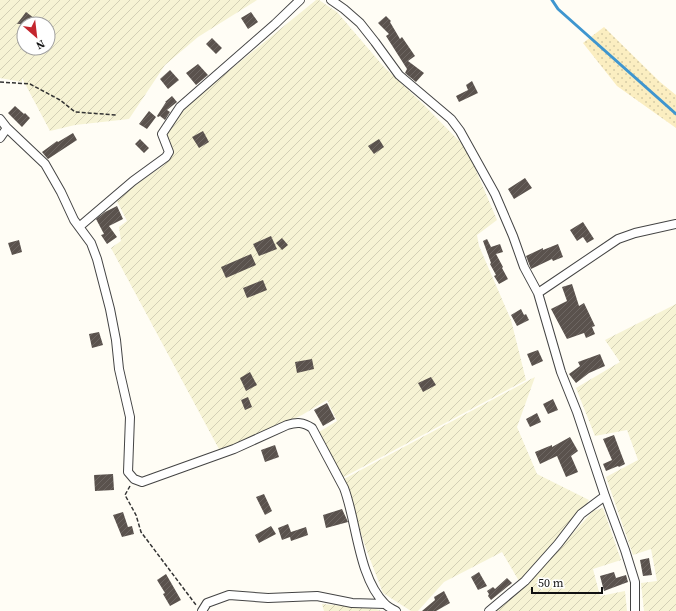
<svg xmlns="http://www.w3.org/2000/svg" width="676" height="611" font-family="'Source Serif 4',serif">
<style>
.farmland{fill:url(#farmland-furrows);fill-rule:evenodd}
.sand{fill:url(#sand-dots)}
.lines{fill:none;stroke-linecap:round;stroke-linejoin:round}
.stream{stroke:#3f96cf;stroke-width:3}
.building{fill:url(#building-hatch)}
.street-casing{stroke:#444;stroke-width:10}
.path{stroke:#333;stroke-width:1.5;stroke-dasharray:4 2;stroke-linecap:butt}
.street{stroke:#fff;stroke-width:8}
</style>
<defs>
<pattern id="farmland-furrows" width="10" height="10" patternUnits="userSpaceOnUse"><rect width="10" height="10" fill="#f6f3d4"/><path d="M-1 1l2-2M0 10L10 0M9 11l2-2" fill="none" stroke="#d2cfb5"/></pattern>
<pattern id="sand-dots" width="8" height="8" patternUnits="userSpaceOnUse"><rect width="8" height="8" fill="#fbeec1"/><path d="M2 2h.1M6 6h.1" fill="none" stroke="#d6cba5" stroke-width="1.8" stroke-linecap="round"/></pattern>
<pattern id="building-hatch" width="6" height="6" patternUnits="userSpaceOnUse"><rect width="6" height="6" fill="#5a524d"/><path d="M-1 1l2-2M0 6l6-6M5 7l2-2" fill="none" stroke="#6d6662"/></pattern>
</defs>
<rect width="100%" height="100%" fill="#fffdf5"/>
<path class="farmland" d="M0,0H257L198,37L165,65L129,119L75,125L50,131L22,78V82L0,78ZM24,24H48V48H24Z
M316,0H319L337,12L384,67L422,103L467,149L497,220L477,235L479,246L511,320L526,380L342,478L319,432L337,421L327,400L302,415L256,437L220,451L111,248L121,241L119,227L127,221L116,199L164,165L174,151L166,133L182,112L209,87Z
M676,304V611H644L641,583L657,581L651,549L633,555L606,477L638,460L627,430L595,436L576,388L620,362L605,340Z
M535,377L517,427L537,474L589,500L580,514L556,542L519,581L502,552L444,582L418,611H411L383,593L365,546L344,479Z
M603,508L621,560L593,569L600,596L625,591L627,611H496L528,583L593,511Z
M322,604L376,609L381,611H324Z"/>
<path class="sand" d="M604,27L660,82L676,95V128L617,86L583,43Z"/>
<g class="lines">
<path class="stream" d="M552,0L558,9L676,114"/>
</g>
<path class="building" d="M26,12L42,24H17Z
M251,12L258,22L248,29L241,18Z
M386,16L391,21L390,22L400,39L402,37L415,56L408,61L424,73L416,82L405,73L407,69L386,36L389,34L378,23Z
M212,38L222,48L216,54L206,44Z
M198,64L208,75L196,85L186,73Z
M170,70L179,80L168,89L160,79Z
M472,81L478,93L459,102L456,96L468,90L466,85Z
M172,96L177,102L167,110L170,112L165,120L160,116L158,117L157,116L166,102H165Z
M15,106L24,114L25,113L30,118L22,127L8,113Z
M149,111L156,117L147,129L139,124Z
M203,131L209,142L199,148L192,137Z
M73,133L77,140L48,159L47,158L42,152L57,141L58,142Z
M140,139L149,148L144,153L135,144Z
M379,139L384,147L374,154L368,146Z
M525,178L532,188L514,199L508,189Z
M117,206L123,219L109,226L117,237L107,244L101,235L104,234L96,219L105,212Z
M583,222L594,239L587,243L583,237L577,241L570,230Z
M271,236L277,249L259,256L253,244Z
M282,238L288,245L282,250L276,243Z
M487,239L491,247L500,244L503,252L496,254L503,267L502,268L508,279L499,284L494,276L496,275L490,264L491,263L483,241Z
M19,240L22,252L12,255L8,243Z
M558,244L563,257L553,261L552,259L531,269L526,256L543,248V250Z
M251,254L256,265L226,278L221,267Z
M263,280L267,290L247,298L243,288Z
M572,284L579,306L584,303L595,326L592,327L595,334L586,338L584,333L567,339L551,309L567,301L562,287Z
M521,309L524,315L526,314L529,320L517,326L511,315Z
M99,332L103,345L92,348L89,334Z
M538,350L543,361L532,366L527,354Z
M600,354L605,366L589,373L576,383L569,374L580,366L578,362Z
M312,359L314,369L297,373L295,362Z
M250,372L257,385L246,391L240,378Z
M431,377L436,385L423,392L418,383Z
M248,397L252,407L245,410L241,400Z
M553,399L558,410L548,414L543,404Z
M327,403L335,419L323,426L314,410Z
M537,413L541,422L530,427L526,419Z
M614,435L625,464L619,467L618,466L606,471L603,464L612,460L603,439Z
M570,437L578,451L571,456L578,472L566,477L557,456L540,464L535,452L552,445V447Z
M275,445L279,457L265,462L261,450Z
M113,474L114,490L95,491L94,475Z
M264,494L272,511L265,515L256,497Z
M342,509L348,522L326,528L323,515Z
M123,512L128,527L132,526L134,534L122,537L113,515Z
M288,524L291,532L306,527L308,535L291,541L290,537L282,540L278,528Z
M271,526L276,534L259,543L255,535Z
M649,558L652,575L643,576L640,560Z
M479,572L487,586L478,590L471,577Z
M614,572L616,578L626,575L628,582L604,591L600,576Z
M166,574L181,600L170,606L163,594L165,593L157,580Z
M507,578L512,583L491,600L488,596L489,594L487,591L493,587L495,589Z
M444,591L450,603L436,611H422L435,600L434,597Z"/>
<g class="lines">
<g class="street-casing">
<path id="street" d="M331,0L344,9L360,23L375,42L399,75L451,119L460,131L495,194L513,236L524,267L538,293L561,372L577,412L605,496L625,550L635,582V611
M0,119L7,128L0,138
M7,128L45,164L61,192L74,220L91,243L97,259L110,309L116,340L119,369L130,417L128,472L134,479L142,482L234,449L287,425C297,422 303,422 312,428L344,488C357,522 358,577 385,604C388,607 392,609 396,611
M79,227L133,181L166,157L169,152L162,134L180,107L275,24L300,0
M538,293L618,239L635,233L676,224
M202,611L207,603L229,595L268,598L317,596L352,603L385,604
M489,611L525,581L558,544L581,514L605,496"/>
</g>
<path class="path" d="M0,82L30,84L60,100L75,112L116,115
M130,486L125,495L136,515L141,532L196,605"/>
<use href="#street" class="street"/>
</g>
<g transform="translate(36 36) rotate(152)"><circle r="19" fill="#ffffff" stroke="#a0a0a0"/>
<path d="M0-3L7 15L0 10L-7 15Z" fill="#c4262e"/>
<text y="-6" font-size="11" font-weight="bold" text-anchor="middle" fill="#111111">N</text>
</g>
<path d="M532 587v6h70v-6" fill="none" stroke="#111111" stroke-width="2"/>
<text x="538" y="587" font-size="12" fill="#111111" stroke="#ffffff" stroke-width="3" paint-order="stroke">50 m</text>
</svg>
